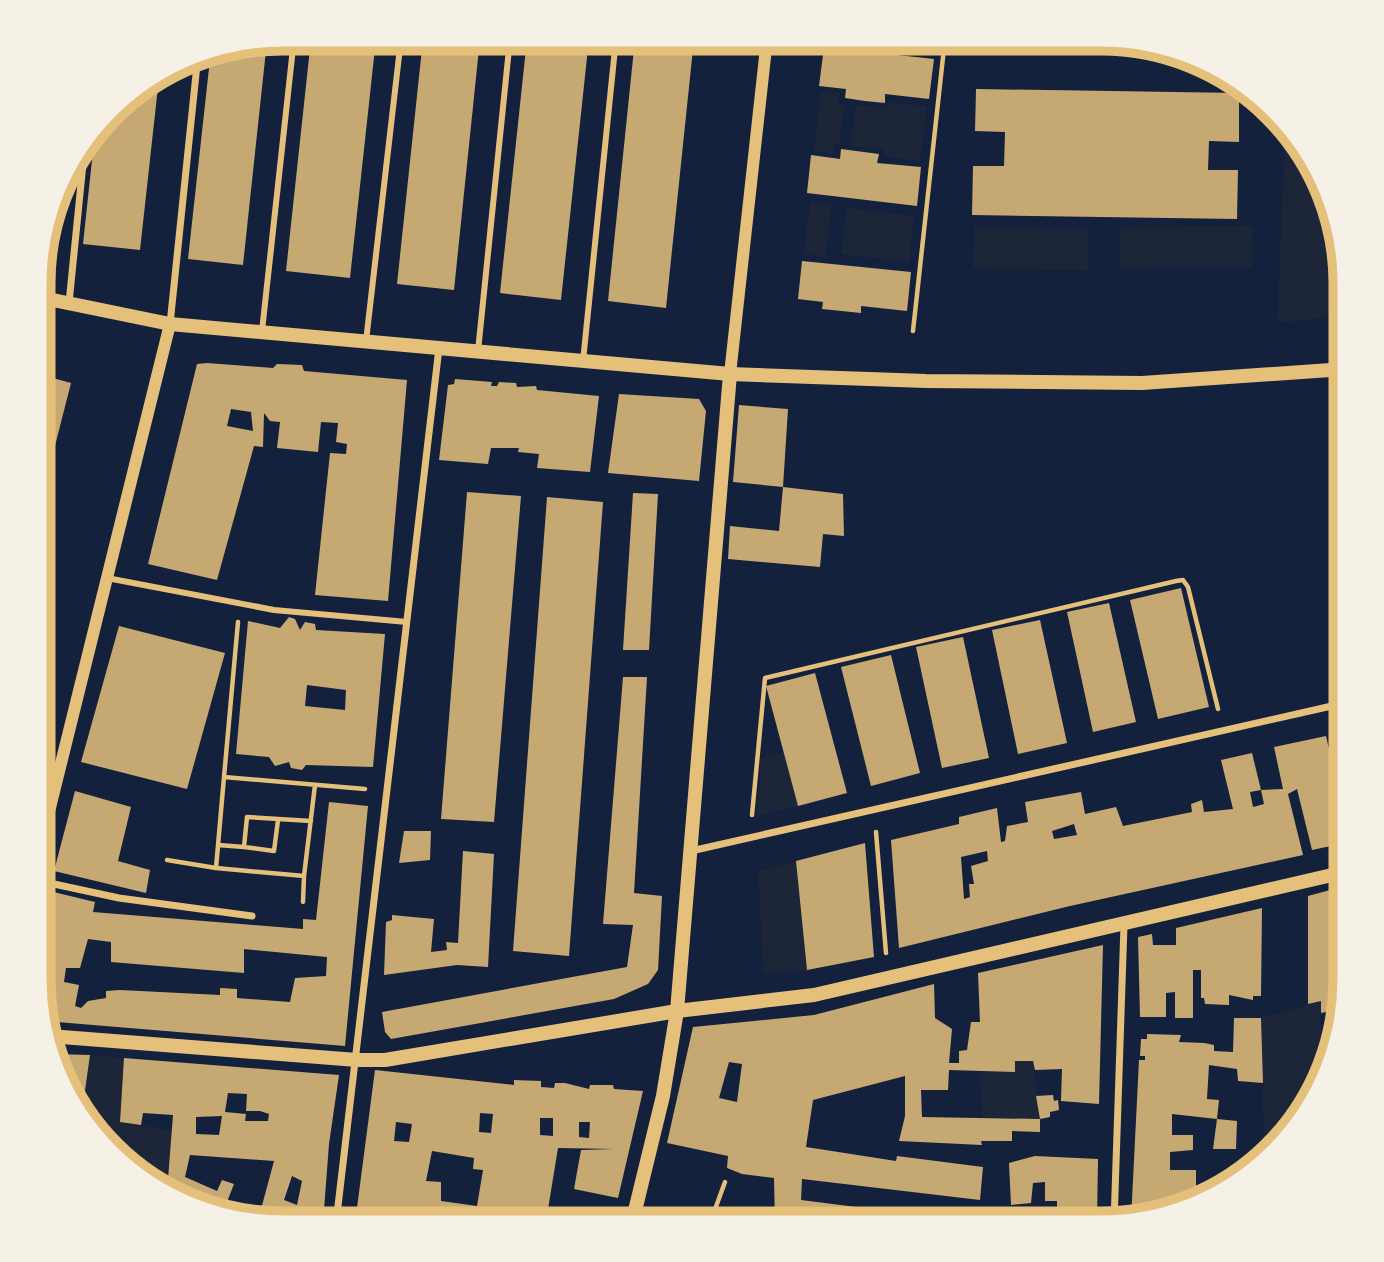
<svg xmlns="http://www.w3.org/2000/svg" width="1384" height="1262" font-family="Lato,sans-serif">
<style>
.green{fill:#1d2539}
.building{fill:#c6a872;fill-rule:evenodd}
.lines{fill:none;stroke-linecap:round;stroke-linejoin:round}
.path{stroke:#e5c07b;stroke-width:4.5}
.pedestrian{stroke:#e5c07b;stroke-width:6}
.minor{stroke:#e5c07b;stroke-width:7}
.tertiary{stroke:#e5c07b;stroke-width:12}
.secondary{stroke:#e5c07b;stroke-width:14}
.rim{fill:none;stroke:#e5c07b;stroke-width:9}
</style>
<rect width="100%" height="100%" fill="#14213d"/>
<path class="green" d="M864,39H935L934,50L864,42Z
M821,91L840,93L838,105L844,106L839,145L834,144L833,154L814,151Z
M889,102L927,106L920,161L884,157L885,149L851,146L856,105L888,109Z
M1286,124L1327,190L1345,266V315L1277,323Z
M810,202L831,205L825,257L804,254Z
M847,208L914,216L909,262L841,254Z
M1252,226L1253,267L1120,268V227Z
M974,227L1089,229L1088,270L973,269Z
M784,753L798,806L762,815L757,813L761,758Z
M796,861L807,970L764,974L758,871Z
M1321,1001L1320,1087L1264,1161L1261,1018Z
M90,1055L124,1058L120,1122L173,1131L167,1192L99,1140L82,1112Z
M1015,1061H1033L1040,1119L982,1118L980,1073L1014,1072Z"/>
<path class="building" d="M311,39H376L350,278L286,271Z
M423,39H480L454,290L397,284Z
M527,39H589L561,300L500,293Z
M635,39H694L666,308L608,301Z
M267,41L243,265L188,259L211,50Z
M824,47L934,59L929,99L885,94V103L865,101L845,98L846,89L819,86Z
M159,78L140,250L83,244L95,132L122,99Z
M976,89L1239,93V142L1209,141L1208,170H1238L1237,219L972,215L973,166H1004L1005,132L975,131Z
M841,149L879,154L877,163L921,167L917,206L807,193L811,155L840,159Z
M802,261L911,272L907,311L861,306V313L822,309L823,302L798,299Z
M207,363L273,368L277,364L302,365L304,371L407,380L388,601L315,595L330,453L346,454L347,444L336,442L338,423L321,422L318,452L277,448L280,422L270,421L264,413L263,447L254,446L217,580L148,564L197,364ZM231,409L251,412L253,431L227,426Z
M42,375L71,383L43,493H42Z
M455,379L492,382L491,386H497L499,382L516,383L517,387L536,386L537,390L599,396L590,472L537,468L539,454L518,452L519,448H491L488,464L439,460L448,385L454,384Z
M619,394L699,399L706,411L699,481L608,473Z
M739,405L788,409L783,487L733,482Z
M783,487L843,494L844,536L823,534L820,567L728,559L730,526L779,531Z
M467,492L521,496L494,822L441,819Z
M633,493L658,494L649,650H623Z
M547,497L603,502L569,956L513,951Z
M1181,588L1209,707L1158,719L1130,600Z
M1109,603L1136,722L1093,732L1067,612Z
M289,617L295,619L300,630L305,622L315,624L316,630L385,634L373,767L306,765L302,770L291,768L289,762L275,766L269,757L236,754L248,621L280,628ZM307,685L346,690L345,710L305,706Z
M1040,620L1067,743L1018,754L992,630Z
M119,626L225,653L187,789L81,762Z
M963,637L989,758L942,768L916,647Z
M891,655L920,773L871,786L841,667Z
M815,673L847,793L798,806L766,686Z
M623,677H647L634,893L662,896L658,970L648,984L614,999L391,1039L385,1032L382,1012L627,967L633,925L603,924Z
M1326,736L1333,766L1345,764V843L1312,850L1297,789L1288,794L1303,855L1070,906L899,948L891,840L959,824V817L997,808L1001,842L1005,841L1007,826L1028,822L1025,802L1081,792L1085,814L1116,807L1123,826L1192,812L1191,804L1202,800L1204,812L1233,809L1221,760L1252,753L1261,790L1283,789L1274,747ZM1261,790L1264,804L1253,807L1250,792ZM1074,824L1077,835L1054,839L1052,831ZM987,851L988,861L971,866L974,884H969L970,897L964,899L961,857Z
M75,791L131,807L118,861L150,870L146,893L54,871Z
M329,802L368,806L345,1046L45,1021L39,995L41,889L95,902L93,912L303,929V919L316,920ZM88,939L111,942V962L244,973V949L327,957L326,976L295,978L290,1002L237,998V989L220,988V995L120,990L106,991V998L88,1001L81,1008L75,1006L79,985L64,982L66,968H80Z
M404,831H431L430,860L399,863Z
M865,843L874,957L807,970L796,861Z
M463,851L494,854L488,967L457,965L384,975L386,922L392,920V915L434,919L431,952L447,950L446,942L458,943Z
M1345,886V921H1343L1339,908L1333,910L1339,939L1345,938V980L1328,1051L1327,1025L1333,1023L1332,1011L1321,1013V1001L1308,1004V896Z
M1262,908L1261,996H1253V1000L1229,995V1005L1205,1004L1204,998H1201V970H1193V1018H1175V992L1166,993V1017H1140L1138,937L1152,934L1153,945H1176V928Z
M1103,945L1099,1104L1061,1101L1062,1069L1035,1070L1033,1061H1015V1072L949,1070L948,1090H921L922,1117L1040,1119V1132L1012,1131V1141H981L982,1145L899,1141L905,1116V1076L813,1100L806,1147L896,1161L897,1156L983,1167L980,1200L802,1179L801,1200L983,1223H775L774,1178L742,1174L727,1168L728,1156L667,1143L693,1027L814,1015L934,984L935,1018L952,1029L949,1063H959V1051L967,1050L971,1022H980L978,973ZM729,1062L742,1064L737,1102L719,1098Z
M1234,1018H1261L1263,1083L1238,1081L1237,1069L1209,1065L1207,1099L1219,1100L1217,1119L1172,1114V1135H1193V1150L1170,1152V1170H1196V1189H1207L1208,1197L1194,1205L1131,1220L1139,1060H1145V1056H1140L1141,1039H1147V1034L1181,1035L1179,1042L1204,1043L1214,1045V1051L1233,1052Z
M53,1054L90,1055L82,1112L57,1072Z
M124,1058L339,1075L329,1144L323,1223H282L175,1198L167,1192L173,1115L143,1113L141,1125L120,1122ZM228,1093L247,1094L246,1111H260L269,1114L268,1121H245L246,1114L225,1112ZM222,1116L219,1135L196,1134V1117ZM190,1155L274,1161L260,1213L227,1202L234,1184L222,1180L217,1191L185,1177ZM292,1176L302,1181L297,1205L284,1200Z
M375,1070L514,1085V1080L541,1081V1087L554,1088L555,1083H565L589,1089L590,1085H613L614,1089L643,1091L618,1198L574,1189L581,1150L614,1149L558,1148L548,1209L618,1216L617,1223H510L489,1220L488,1223H432L403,1219L402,1223H355ZM480,1113L493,1114L491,1133L479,1132ZM540,1118H553V1136L540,1135ZM396,1122L412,1124L409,1142L394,1141ZM579,1122H590L589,1138L579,1137ZM432,1151L474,1158L473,1169L483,1170L477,1206L441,1201V1182L426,1181Z
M1053,1095L1054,1101L1058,1100L1059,1110L1050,1112V1117L1040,1119L1036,1096Z
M1217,1119L1237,1121L1236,1149H1213Z
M1035,1156L1098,1159L1097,1223H1030V1219L1057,1220V1201H1045V1182L1033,1183L1031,1203L1011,1205L1009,1163Z"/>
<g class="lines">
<path class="path" d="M913,331L945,39
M238,622L224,777L365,789
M224,777L216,868L304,876L315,785
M752,815L765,678L1176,581L1183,580L1188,587L1218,709
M278,820L274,851L244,847L247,817L311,821
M876,832L886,953
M218,845L244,847
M167,860L216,868
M303,902L304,876
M710,1223L725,1182"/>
<path class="pedestrian" d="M262,331L294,39
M366,341L401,39
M478,351L510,39
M583,361L616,39
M107,578L274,610L407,622"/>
<path class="minor" d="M69,303L85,144
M170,324L198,55
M691,851L1345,703
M40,881L119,898L252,916
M336,1223L439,348
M1114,1223L1124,925"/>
<path class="tertiary" d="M730,374L767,39
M40,848L170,324"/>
<path class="secondary" d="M43,298L170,324L730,374L926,381L1142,383L1345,369
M49,1036L357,1060H385L677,1011L814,995L1345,872
M632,1223L663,1096L677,1011L730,374"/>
</g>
<path d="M0 0H1384V1262H0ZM283 51H1101A232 232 0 0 1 1333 283V979A232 232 0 0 1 1101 1211H283A232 232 0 0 1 51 979V283A232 232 0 0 1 283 51Z" fill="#f6f1e7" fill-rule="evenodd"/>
<path class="rim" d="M283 51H1101A232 232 0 0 1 1333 283V979A232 232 0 0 1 1101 1211H283A232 232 0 0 1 51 979V283A232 232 0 0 1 283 51Z"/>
</svg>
